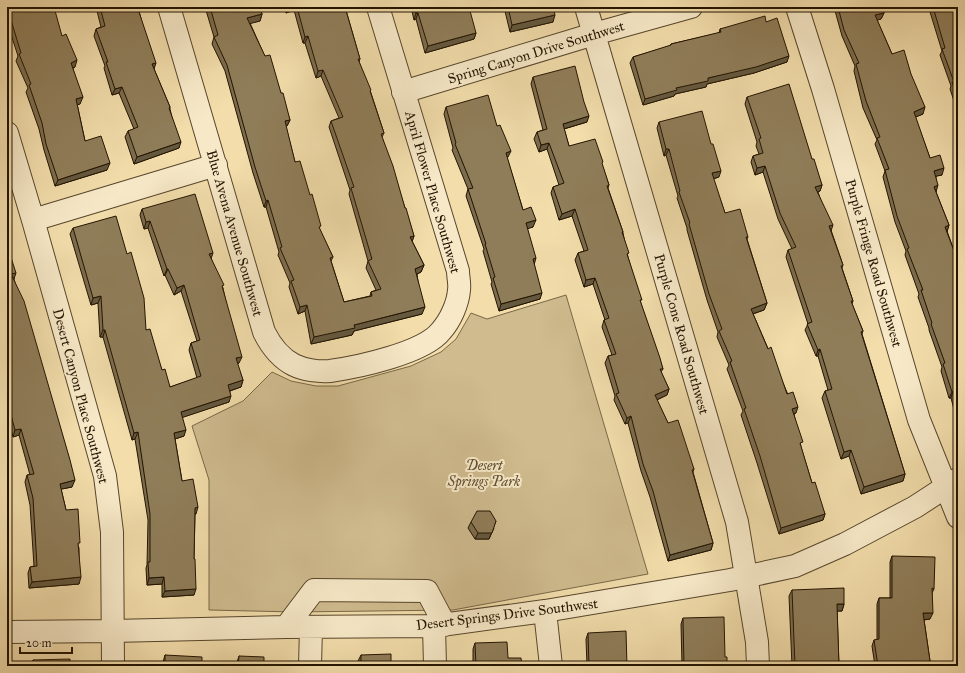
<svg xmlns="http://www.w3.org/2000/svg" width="965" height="673" font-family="'IM FELL Great Primer',serif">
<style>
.green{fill:#cfbb8e;stroke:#796848}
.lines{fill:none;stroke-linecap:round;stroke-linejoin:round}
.minor-casing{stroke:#57462c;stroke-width:24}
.minor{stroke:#f7e9c8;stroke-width:22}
.wall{fill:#7b6c4d;stroke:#231401}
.shaded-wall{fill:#64583e;stroke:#231401}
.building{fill:#8f7d59;stroke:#231401}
.labels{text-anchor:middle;stroke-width:4;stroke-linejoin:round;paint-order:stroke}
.street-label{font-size:14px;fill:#231401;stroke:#f7e9c8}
.park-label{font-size:14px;font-style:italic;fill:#5f4e32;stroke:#f7e9c8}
</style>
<rect width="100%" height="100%" fill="#f2ddab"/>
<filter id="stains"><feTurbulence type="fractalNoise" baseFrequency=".005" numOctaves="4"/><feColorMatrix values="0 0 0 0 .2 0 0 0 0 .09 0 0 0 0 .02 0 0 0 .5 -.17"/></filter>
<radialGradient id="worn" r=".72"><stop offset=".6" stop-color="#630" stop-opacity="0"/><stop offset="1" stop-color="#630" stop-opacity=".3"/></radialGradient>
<path class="green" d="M566,295L648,574L453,610L295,612L209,610V480L192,426L243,401L272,372L291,381L316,386H338L411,366L441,352L456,339L471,313L487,319Z"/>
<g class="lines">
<g class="minor-casing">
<path id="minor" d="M169,7L264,332C271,346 280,358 294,365C304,370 319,372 330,371C358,367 424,353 441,331C450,321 458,304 459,290C460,284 458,277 458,271L378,7
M586,7L737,522L757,642L758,666
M797,7L823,89L919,420L958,517
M403,92L594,34L691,7
M7,133L33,220L105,476L112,532L113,666
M33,220L216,165
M545,611L551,666
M434,626L435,666
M286,627L314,590L427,591L445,625
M7,632L112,631L286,627L434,626L545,611L730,580L795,566L845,544L915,507L958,479
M310,666L311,627"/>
</g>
<use href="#minor" class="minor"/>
</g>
<path class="wall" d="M7,7L62,36L75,67L73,68L80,104H77L85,141L107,170L55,186L44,150L39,129L26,92L28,88L16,61L18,56L7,22Z
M96,7H139L140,9L139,11L154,69L170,107V109L179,148L134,164L125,137L128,131L134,129L119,93L112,95L104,68L105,66L94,36L96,29L101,27Z
M205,7H260L262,14L260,21L250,23L281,93L290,120L287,126L286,127L295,162L320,230L333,257L331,261L344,302L370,296L371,292L376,290L366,268L368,261L349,194L350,190L329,127L331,121L339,118L321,76L316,78L305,43H303L294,10L286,13L284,7H345L360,59L359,62L371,93L384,133L382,137L414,236L412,241L424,265L421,272L417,274L422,314L354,331L352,335L311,344L305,311L298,314L289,287L290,283L278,255L279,252L266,207H264L253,173L225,71L212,44L214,37Z
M411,7H452L453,10L476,33L474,39L425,53L416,19L414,20Z
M504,7H553V22L510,32Z
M834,7H882L884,13L881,19L877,20L892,54L923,114L915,117L930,158L942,175L936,176V192L949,225L947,231L957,259L956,263L958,269V425L951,398H949L941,371L942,367L929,330V328L918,297L919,294L905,255L906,251L895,222L883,177L885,171L875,144L877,140L863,108L854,71L855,66L842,36Z
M929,7H958V113L950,89L951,86L940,55L942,51L930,12V10Z
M766,22L787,62L754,73L707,84L706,87L675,94L674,96L643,105L630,63L633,57L670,46L671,44L719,33L720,29Z
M533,77L587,122L564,129L569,146L602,165L609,185L608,188L623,232V233L628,257L641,304L663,369L661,372L669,389L667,395L657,400L668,423L694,469L693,472L713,543L711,550L668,561L650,497L641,471L628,423L625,424L614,400L615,396L605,363L608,356L612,355L602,327L604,320H605L593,284L584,287L575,260L578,253L584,251L572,216L559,220L551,193L553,187L559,185L547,149L539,152L534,139L537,132L543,130L531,84Z
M747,97L812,159L822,185L820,191L818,192L843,265L842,268L853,301L852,304L863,331L862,334L905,474L903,481L861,494L849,456L841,459L822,398L825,391L828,390L818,356H816L805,330L808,324L786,257L788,250L792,249L778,219L763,172L755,175L751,162L753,156L759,154L756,146L757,142L745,104Z
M446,107L497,126L508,157L507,158L523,210L533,227L527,228L540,299L499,311L491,284L492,282L483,251L484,249L466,196L468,189L452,150L453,148L444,114Z
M659,122L719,177L713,179L725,213L748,237L747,239L767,303L764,310L753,314L796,413L794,414L801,447L812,483L825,514L823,520L779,534L757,463L741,415L743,411L727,369L729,365L717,337L718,332L707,300L687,230V228L677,198L678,196L666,155L664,156L657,128Z
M142,209L211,258L223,288L239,363L237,364L243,380L241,387L230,391L229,402L182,417L184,436L175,439L182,481L196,514H195L194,559V595L162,597V584L147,585L146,568L147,565L148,520L135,439L132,440L103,337H100L98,303L91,305L70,234L73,228L146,330L162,370L170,387L197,378L189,350L191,343L197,341L181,291L174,295L165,275L164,276L148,228L144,229L140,215Z
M7,245L14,279L72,487L61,489L66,510L79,548V584L29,588L28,573L30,567L34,566L30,505L25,482L27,475H30L19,435L13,437L7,415Z
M471,522L494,528L489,539H475L468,528Z
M892,556L934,589L932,593L930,619L924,620L930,661L928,666H875L872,646L874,640H877V604L879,598H890V562Z
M792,590L844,604L842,611H837L839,666H792L789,596Z
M683,618L725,657L727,666H682L681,624Z
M588,633L627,666H634H587L586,639Z
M475,643L508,658L522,666H473V649Z
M165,655L202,666H163V662Z
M361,655L391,666H346V664L359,663L358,661Z
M239,656L264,664L278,666H236L237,662Z
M33,660L70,666H31Z"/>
<path class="shaded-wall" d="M288,7H295L294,10L286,13Z
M416,13H418L416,19L414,20Z
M884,13L881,19L872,22L875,15Z
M262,14L260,21L245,25L247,18Z
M555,15L553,22L510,32L512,25Z
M476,33L474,39L425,53L428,46Z
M308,36L305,43H303L305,37Z
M789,56L787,62L754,73L707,84L706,87L675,94L674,96L643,105L645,99L676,88L708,78Z
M77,60L75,67L69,69L71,63Z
M156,63L154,69L152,64Z
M323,70L321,76L316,78L318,71Z
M122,87L119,93L112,95L115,89Z
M83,97L80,104L74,106L76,99Z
M925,107L923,114L911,119L914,112Z
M589,116L587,122L560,130L563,124Z
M290,120L287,126L282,128L285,121Z
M181,142L179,148L134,164L137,157Z
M549,143L547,149L539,152L541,145Z
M666,149H669L666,155L664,156Z
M511,151L508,157L503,159L506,153Z
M110,163L107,170L55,186L58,180Z
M765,166L763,172L755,175L757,168Z
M944,168L942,175L932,177L934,171Z
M721,171L719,177L709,180L712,173Z
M822,185L820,191L813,194L815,187Z
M938,185L936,192L934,187Z
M268,200L266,207H264L266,201Z
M575,209L572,216L559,220L562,214Z
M536,220L533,227L524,230L526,223Z
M150,221L148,228L144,229L146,222Z
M833,225L831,231L829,226Z
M949,225L947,232L945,227Z
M414,236L412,242L410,237Z
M213,253L211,259L209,254Z
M536,258L534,265L533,259Z
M424,265L421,272L413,276L415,269Z
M167,269H168L165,275L164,276Z
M16,273L14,279L11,274Z
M595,278L593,284L584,287L586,280Z
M184,285L181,291L174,295L177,288Z
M542,293L540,299L499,311L501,304Z
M101,296L98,303L91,305L93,298Z
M767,303L764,310L749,315L751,309Z
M307,305L305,311L298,314L300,307Z
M425,307L422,314L354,331L352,335L311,344L314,337L354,325Z
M103,330H105L103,337H100Z
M820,349L818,356H816L818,350Z
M242,357L239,363L233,365L236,358Z
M243,380L241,387L226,392L228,385Z
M669,389L667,395L652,402L655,395Z
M953,391L951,398H949L952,392Z
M231,396L229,402L178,419L181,412Z
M798,407L796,413L790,415L792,409Z
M631,416L628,423L625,424L627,418Z
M21,429L19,435L13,437L15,430Z
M186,430L184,436L172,440L174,433Z
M138,432L135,439L132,440L134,433Z
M851,450L849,456L841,459L844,452Z
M905,474L903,481L861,494L864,487Z
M75,480L72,487L57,490L60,484Z
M198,507L196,514H193L195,508Z
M825,514L823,520L779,534L781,528Z
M496,521L489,539H475L478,533Z
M713,543L711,550L668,561L670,555Z
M81,577L79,584L29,588L32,582Z
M164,577L162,584L147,585L149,578Z
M196,589L194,595L162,597L165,591Z
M837,604H844L842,611H834Z
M923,613H933L930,619L921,620Z
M930,661L928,666H925L927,662Z"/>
<path class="building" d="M7,7H54L62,36L66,34L77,60L71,63L83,97L76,99L85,141L101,136L110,163L58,180L46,144L42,123L29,85L31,84L19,54L21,53Z
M100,7H139L140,9H138L156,63L152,64L170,107L169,108L181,142L137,157L128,131L138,127L122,87L115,89L106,62H108L96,29L105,26Z
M210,7H260L262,14L247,18L265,56L270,55L281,93H283L290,120L285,121L295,162L300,161L310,195L312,194L321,226L319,227L333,257L330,258L344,302L372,296L371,292L381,289L368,261L372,259L351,188L354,187L331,121L343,117L323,70L318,71L308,36L305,37L297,7H345L360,59H358L371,90L370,91L384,133L381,134L393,166L405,208H406L414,236L410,237L424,265L415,269L425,307L354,325L355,328L314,337L307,305L300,307L291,281L294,280L280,248L282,247L268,200L266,201L255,167L227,65L214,37L218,35Z
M415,7H452L453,10L462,7H469L476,33L428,46L418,13H416Z
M508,7H553L555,15L512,25Z
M838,7H882L884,13L875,15L892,54L904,50L911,74L925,107L914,112L930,158L940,155L944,168L934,171L938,185L934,187L949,225L945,227L957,259L955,260L958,269V410L953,391L952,392L943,364L945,363L931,324L932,323L921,290H923L907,249L909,248L897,216L885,170L889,169L877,138L880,137L866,101L856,64L859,63L844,30Z
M933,7H958V99L952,82H954L942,49L945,48Z
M765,16L766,22L777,18L789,56L756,67L708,78V81L676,88L677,90L645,99L633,57L671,45V44L721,32L720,29Z
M575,66L584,102L589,116L563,124L569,146L595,139L603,162L602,163L609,185L607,186L623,232H622L629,253L627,254L642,300H640L660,358L663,369H660L669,389L655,395L668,423L678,420L694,469L692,470L713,543L670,555L653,491L643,464L631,416L627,418L616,394L619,393L608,356L616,354L604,320L609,318L595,278L586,280L578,253L588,250L575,209L562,214L553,187L564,183L549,143L541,145L537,132L547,129L533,77Z
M789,84L812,159H814L822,185L815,187L833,225L829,226L843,265L841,266L853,301H851L863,331L861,332L905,474L864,487L851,450L844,452L825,391L832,389L820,349L818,350L807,324L812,322L788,250L796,247L780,213L765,166L757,168L753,156L763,153L759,139L761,138L747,97Z
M488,95L497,126L500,125L511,151L506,153L523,210L531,207L536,220L526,223L536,258L533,259L542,293L501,304L493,278L495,277L485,244H486L468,189L473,188L455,144L456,143L446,107Z
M702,111L711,144H713L721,171L712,173L725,213L740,209L748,237H746L767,303L751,309L768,349L771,347L787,394L793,392L798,407L792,409L803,442L800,443L812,483L815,482L825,514L781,528L760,456L744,409L746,408L730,362L732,361L719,331L722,329L709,294L689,224L690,223L679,192L680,191L669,149H666L659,122Z
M195,194L213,253L209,254L224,285L222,286L242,357L236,358L243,380L228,385L231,396L181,412L186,430L174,433L182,481L193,479L198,507L195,508L194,559H195L196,589L165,591L164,577L149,578L148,562H150V514L138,432L134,433L105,330H103L101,296L93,298L73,228L116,216L127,254L131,252L144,298L146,330L150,329L162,370L165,369L170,387L201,376L191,343L200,340L184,285L177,288L168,269H167L150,221L146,222L142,209Z
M7,245L16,273L11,274L24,301L70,460L75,480L60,484L66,510L78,509L80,543H78L81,577L32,582L30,567L37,566L33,498L27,475L34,474L21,429L15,430L7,400Z
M477,511H490L496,521L492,533H478L471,522Z
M892,556L935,557L934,589L932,588L933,613H923L930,661L927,662V666H878L874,640L879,639V598H892Z
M844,588V604H837L839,666H795L792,590Z
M724,617L725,657H727V666H684L683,618Z
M626,631L627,666H634H589L588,633Z
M507,642L508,658H521L522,666H476L475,643Z
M391,654V666H347L346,664L361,663V655Z
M165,655L202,657V666H165Z
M239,656L264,657V664L278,665V666H238Z
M70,659V666H33V660Z"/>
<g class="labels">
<g class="street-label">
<text transform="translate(536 52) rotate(-17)" y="5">Spring Canyon Drive Southwest</text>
<text transform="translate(433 192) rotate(74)" y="5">April Flower Place Southwest</text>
<text transform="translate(235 233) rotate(74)" y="5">Blue Avena Avenue Southwest</text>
<text transform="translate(874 263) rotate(74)" y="5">Purple Fringe Road Southwest</text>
<text transform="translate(682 334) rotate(74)" y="5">Purple Cone Road Southwest</text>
<text transform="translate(81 396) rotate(75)" y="5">Desert Canyon Place Southwest</text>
<text transform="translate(507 614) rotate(-7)" y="5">Desert Springs Drive Southwest</text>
</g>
<g class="park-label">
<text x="484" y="470">Desert<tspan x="484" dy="16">Springs Park</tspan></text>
</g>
</g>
<rect width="965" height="673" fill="none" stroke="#f2ddab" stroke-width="24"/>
<rect x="8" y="8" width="949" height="657" fill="none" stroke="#231401" stroke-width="2"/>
<rect x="12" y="12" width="941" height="649" fill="none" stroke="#231401"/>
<path d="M20 647v6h52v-6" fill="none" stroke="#231401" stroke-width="2"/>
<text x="26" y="647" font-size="12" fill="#231401" stroke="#f7e9c8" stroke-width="3" paint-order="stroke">20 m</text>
<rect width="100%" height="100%" filter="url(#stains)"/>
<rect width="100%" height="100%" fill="url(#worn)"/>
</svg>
